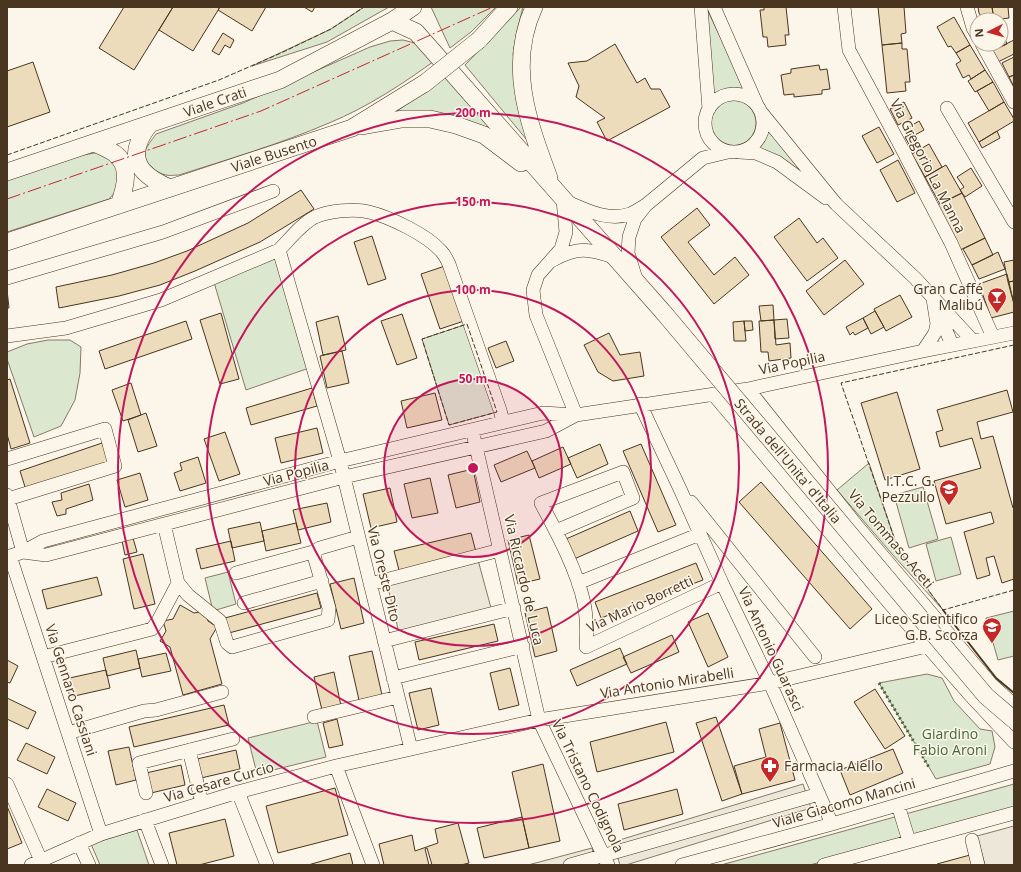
<svg xmlns="http://www.w3.org/2000/svg" width="1021" height="872" font-family="'Open Sans',sans-serif">
<style>
.green{fill:#dce7d0;stroke:#887966}
.parking{fill:#ede7d9;stroke:#887966}
.building{fill:#ecdcbc;stroke:#4a3520}
.lines{fill:none;stroke-linecap:round;stroke-linejoin:round}
.minor-casing{stroke:#4a3520;stroke-width:14}
.major-casing{stroke:#4a3520;stroke-width:18}
.minor{stroke:#fbf6e9;stroke-width:13}
.major{stroke:#fbf6e9;stroke-width:17}
.major-bridge-casing{stroke:#4a3520;stroke-width:18;stroke-linecap:butt}
.major-bridge{stroke:#fbf6e9;stroke-width:17}
.hedge{stroke:#436837;stroke-width:3;stroke-dasharray:2 3;stroke-linecap:butt}
.fence{stroke:#4a3520;stroke-width:1;stroke-dasharray:5 2;stroke-linecap:butt}
.wall{stroke:#4a3520;stroke-width:2}
.power{stroke:#c62828;stroke-width:1;stroke-dasharray:14 3 2 3;stroke-linecap:butt}
.ring{fill:none;stroke:#c2185b;stroke-width:2}
.labels{text-anchor:middle;stroke-width:3;stroke-linejoin:round;paint-order:stroke}
.street-label{font-size:14px;fill:#4a3520;stroke:#fbf6e9}
.poi-label{font-size:14px;fill:#4a3520;stroke:#fbf6e9;text-anchor:end}
.park-label{font-size:14px;fill:#436837;stroke:#fbf6e9}
.centre{fill:#c2185b;stroke:#fbf6e9;stroke-width:2}
.ring-label{font-size:12px;text-anchor:middle;font-weight:bold;fill:#c2185b;stroke:#fbf6e9;stroke-width:3;stroke-linejoin:round;paint-order:stroke}
</style>
<rect width="100%" height="100%" fill="#fbf6e9"/>
<path class="green" d="M364,7H389L327,42L252,66L331,29Z
M431,7H496L471,32L450,48Z
M521,7H523L517,31L513,54L531,145L465,65Z
M706,7L745,89C733,87 724,89 714,95Z
M403,40L415,43L437,59C404,83 368,107 329,123C280,144 229,159 179,175C175,175 170,176 166,175C156,173 145,164 145,154C145,147 152,140 156,134L243,103L370,47L390,41Z
M449,75L505,141L413,114L397,111Z
M710 123a23 23 0 1 1 46 0a23 23 0 1 1-46 0Z
M767,128L808,180L757,148L765,136Z
M100,152L106,156L120,171L117,190L109,199L7,232V180L78,156Z
M279,250L312,367L246,390L213,279Z
M467,324L497,412L449,425L422,339Z
M48,340H70L81,347L80,373L75,400L61,426L34,437L7,359V352L27,344Z
M869,463L898,549L943,610L892,554L837,490Z
M923,487L938,539L909,548L894,495Z
M951,537L961,574L936,581L926,544Z
M228,572L236,604L213,611L205,578Z
M1014,611V656L998,660L986,618Z
M927,674L942,678L954,701L980,729L992,731L995,747L990,764L936,779L879,683Z
M317,721L326,757L257,774L248,738Z
M1014,784V809L810,865H721Z
M137,830L149,865H100L91,844Z"/>
<path class="parking" d="M478,560L491,608L399,633L387,584Z
M803,784L811,808L626,865H620L613,842Z
M1014,826V865H985L977,836Z
M592,848L596,865H528Z"/>
<path class="building" d="M124,7H173L134,70L99,48Z
M173,7H220L193,51L159,30Z
M220,7H266L252,31L218,10Z
M304,7H315L312,12Z
M764,7H786L789,35H785L786,45L768,47L767,37H763L760,10H764Z
M878,7H904L906,33L901,34L902,43L882,45Z
M978,7H992L994,20H985L982,18L979,13Z
M992,7H1008L1009,18L994,20Z
M954,17L970,45L956,53L951,46L948,47L937,27Z
M223,33L234,40L230,48L225,45L219,55L212,51Z
M1003,34L1007,44L992,51L989,44H1001V35Z
M1014,40V54L998,62L992,51Z
M902,43V49H907L910,82H905L906,91L887,93L882,45Z
M615,44L637,83L645,78L651,89H660L670,107L607,141L597,122L605,118L576,97L579,86L568,63L587,61Z
M970,45L985,70L971,79L969,75L963,78L956,64L961,61L956,53Z
M1014,57V75L1009,77L1002,63Z
M33,62L50,112L7,127V71Z
M819,65L820,70L827,69L830,89L822,90V94L794,97V94L784,95L781,75L791,73V69Z
M985,70L993,82L975,92L968,81Z
M1014,75V87L1009,77Z
M993,82L1004,102L989,111L977,91Z
M904,102L912,118L898,125L890,109Z
M1004,102L1014,119V121L979,142L968,123Z
M919,121L924,130L915,135L918,141L910,146L905,137L913,133L909,127Z
M879,127L894,154L877,163L862,136Z
M997,131L1000,138L982,148L979,142Z
M929,144L942,167L925,177L912,154Z
M898,160L915,193L897,202L880,170Z
M946,165L962,193L940,204L925,177Z
M971,168L982,186L965,197L960,190L964,187L957,177Z
M301,190L314,209L260,242L195,271L160,285L119,296L59,308L56,287L112,275L154,263L187,251L248,223Z
M962,193L985,238L960,250L937,205Z
M697,208L710,225L688,242L714,275L735,257L749,275L714,304L661,237Z
M799,218L817,243L823,238L838,258L807,281L774,237Z
M372,236L386,279L368,285L354,242Z
M985,238L993,255L972,265L963,249Z
M998,252L1005,269L979,279L972,265Z
M845,260L864,284L824,315L806,291Z
M1014,260V281L1008,282L1004,262Z
M445,266L464,321L440,329L421,274Z
M1007,274L1014,304V312L991,318L979,284Z
M1014,281V304L1008,282Z
M7,290L9,308H7Z
M900,295L912,317L886,331L874,309Z
M773,305L774,320L761,321L759,306Z
M875,311L884,327L871,334L863,318Z
M221,313L239,379L220,384L200,320Z
M402,314L417,358L397,365L381,321Z
M338,316L346,350L323,355L316,322Z
M863,318L868,328L855,335L853,332L850,335L846,327Z
M787,319L789,338L775,339L774,320Z
M774,320L776,345L790,343L791,358L769,361L768,352H761L759,321Z
M186,321L192,339L105,369L99,351Z
M744,321H752L753,330L745,331Z
M744,321L746,341H734L733,322Z
M609,333L620,355L640,352L644,376L613,381L598,372L584,345Z
M506,341L514,361L496,368L488,348Z
M342,351L349,383L327,388L320,356Z
M10,379L30,443L11,449L7,434V380Z
M131,383L141,415L123,421L112,390Z
M312,388L317,406L251,425L246,408Z
M1007,390L1013,412L977,422L981,439L993,436L1013,508L1014,507V579L1002,583L994,556L986,558L990,575L977,579L964,532L994,523L991,512L946,524L934,481L981,468L972,438L940,447L936,432L943,430L937,410Z
M897,392L920,469L885,480L861,403Z
M435,393L442,420L407,428L401,401Z
M146,413L157,446L138,452L128,420Z
M317,428L323,453L281,463L275,438Z
M225,432L240,474L219,481L204,439Z
M102,443L109,462L26,490L20,471Z
M600,444L608,464L577,478L568,458Z
M641,444L676,525L658,532L623,451Z
M563,447L571,464L539,478L532,461Z
M527,451L535,468L501,482L494,465Z
M198,457L206,483L180,491L174,473L182,470L180,463Z
M473,469L480,502L456,508L448,475Z
M140,473L148,500L125,507L117,480Z
M430,478L438,513L412,518L404,484Z
M761,482L872,609L850,629L739,502Z
M89,484L93,500L66,509V514L57,516L52,502L62,500L61,493Z
M390,488L397,522L371,528L363,494Z
M327,503L331,522L298,530L293,510Z
M630,511L638,531L574,559L566,539Z
M260,522L264,541L232,548L228,529Z
M296,523L301,543L266,551L262,531Z
M471,533L476,552L399,570L394,551Z
M529,535L540,579L518,584L508,540Z
M133,538L137,552L125,555L122,541Z
M231,541L235,561L201,569L196,549Z
M143,554L155,604L134,609L123,559Z
M696,563L703,580L601,618L595,602Z
M97,577L102,595L47,609L42,590Z
M354,578L364,623L341,629L330,584Z
M317,593L321,608L229,633L225,618Z
M180,605L194,613L205,611L208,621L217,627L210,639L222,684L183,695L170,647L160,641L166,631L163,621L173,619Z
M547,607L557,651L535,657L525,613Z
M708,613L728,657L708,667L688,622Z
M494,624L498,641L419,660L415,642Z
M672,635L679,652L631,673L623,657Z
M620,648L627,664L577,686L570,670Z
M136,650L140,668L107,676L103,658Z
M372,651L382,695L359,700L349,656Z
M166,653L171,671L142,677L138,659Z
M7,660L18,666L10,683L7,682Z
M510,668L519,705L499,710L490,673Z
M106,670L110,688L70,697L65,679Z
M334,672L341,706L322,710L314,677Z
M431,688L439,725L418,730L409,693Z
M875,689L905,736L885,749L854,702Z
M7,698L36,712L28,729L7,719Z
M224,705L229,725L134,747L129,727Z
M716,717L742,794L722,801L696,723Z
M337,719L343,745L329,748L323,723Z
M666,722L674,752L597,772L590,742Z
M780,723L795,780L742,794L734,766L766,757L759,729Z
M26,743L55,757L47,774L17,760Z
M129,747L136,780L116,785L108,751Z
M893,749L903,773L850,795L840,770Z
M236,750L240,769L201,778L197,759Z
M543,764L560,841L529,848L512,772Z
M181,765L185,785L151,793L146,773Z
M335,788L348,835L278,853L266,806Z
M47,789L76,803L68,821L38,807Z
M677,789L683,814L624,830L618,804Z
M7,806L22,843L7,849Z
M522,817L529,848L484,858L477,828Z
M225,819L234,856L199,865H177L169,833Z
M458,823L469,863L461,865H432L427,848L425,849L429,865H384L379,844L412,835L415,851L438,843L435,829Z
M350,853L353,865H308Z
M970,855L973,865H937V864Z"/>
<g class="lines">
<g class="minor-casing">
<path id="minor" d="M701,7L709,109
M714,7L757,105
M844,7L849,50L899,143L951,243L993,337
M967,7L973,28L977,35
M982,44L1014,102
M705 123a29 29 0 1 1 58 0a29 29 0 1 1-58 0Z
M947,108L1014,222
M761,112L836,204L915,278L973,341
M739,152L756,153L777,162L826,198
M279,250C290,239 301,224 315,217C328,211 355,208 369,212C390,217 427,235 441,251C445,255 447,260 449,264L500,410L503,422
M553,260C578,246 589,249 614,257
M7,278L163,232L273,191
M636,279L628,253L629,237L635,219L646,205L703,158L728,152
M939,313L952,345
M7,336L66,328L161,300L279,250L340,461L411,749
M923,351L935,333L937,324L933,299
M748,389L858,527L915,594L991,684L1014,705
M713,394L891,605L970,695L1014,742
M640,404L680,489L722,583L770,683L832,824
M576,415L536,315L533,290L538,275L561,249L566,232L563,200C584,209 607,222 630,214C635,212 641,208 646,205
M474,438L539,720L608,865
M7,459L105,429L115,466L8,499
M7,495L23,552
M691,502L815,657
M164,524L178,583L188,595L220,621L227,643L232,647L328,620L329,608L313,552
M556,531L633,498L623,472L541,503C557,533 577,570 584,603C587,618 587,632 586,647L722,583
M23,552L46,555L344,477L546,431L576,415
M10,556L101,834
M7,557L23,552L43,541L340,461L543,413L576,415L748,389L923,351L1014,333
M236,573L313,552L320,548L358,537
M578,583L700,534
M370,584L500,550
M244,603L322,581
M384,641L514,608
M43,657L152,629L158,621L178,583
M393,678L523,646
M314,717L398,697
M68,733L144,711L156,710L222,692
M189,750L202,803
M336,766L373,865
M7,784L43,865
M238,792L267,865
M146,793L139,763L233,739
M898,805L909,841
M145,820L162,865
M972,840L978,865
M79,843L89,865
M31,865L101,834L238,792L336,766L539,720L770,683L927,646
M570,865L819,794
M682,865L832,824L1014,771
M824,865L1014,813"/>
</g>
<g class="major-casing">
<path id="major" d="M534,7C507,66 528,121 549,178
M392,21L416,32L664,313
M479,40L509,7
M150,124C146,129 141,136 139,142C129,167 151,180 170,188
M362,126L402,119H430L456,125L484,135L521,163
M94,143C101,146 108,149 114,153C132,166 125,188 119,205
M7,172L280,80L392,21L413,7
M7,242L352,128L425,83"/>
</g>
<use href="#minor" class="minor"/>
<use href="#major" class="major"/>
<g class="major-bridge-casing">
<path id="major-bridge" d="M425,83L479,40
M664,313L986,696L1014,720"/>
</g>
<use href="#major-bridge" class="major-bridge"/>
<path class="hedge" d="M879,683L930,769"/>
<path class="fence" d="M7,155L219,80L281,53L331,29L364,7
M467,324L497,412L449,425L422,339Z
M1014,345L841,383L898,549L943,610L1014,590"/>
<path class="wall" d="M943,610L996,678L1014,693"/>
<path class="power" d="M7,199L261,111L493,7"/>
</g>
<circle cx="473" cy="468" r="89" fill="#c2185b" fill-opacity=".12"/>
<g class="ring">
<circle cx="473" cy="468" r="89"/>
<circle cx="473" cy="468" r="178"/>
<circle cx="473" cy="468" r="266"/>
<circle cx="473" cy="468" r="355"/>
</g>
<defs>
<g id="bar-pin" transform="scale(1)"><path d="M0 17L-7.5 6A9.5 9.5 0 1 1 7.5 6Z" fill="#c62828" stroke="#fbf6e9"/><path d="M-6-5H6L.8 .8V4.5H3.5V6h-7V4.5H-.8V.8Z" fill="#fff"/></g>
<g id="school-pin" transform="scale(1)"><path d="M0 17L-7.5 6A9.5 9.5 0 1 1 7.5 6Z" fill="#c62828" stroke="#fbf6e9"/><path d="M0-5L7-2L0 1L-7-2ZM-4 1L0 2.5L4 1V4Q0 6-4 4Z" fill="#fff"/></g>
<g id="pharmacy-pin" transform="scale(1)"><path d="M0 17L-7.5 6A9.5 9.5 0 1 1 7.5 6Z" fill="#c62828" stroke="#fbf6e9"/><path d="M-2-6h4v4h4v4h-4v4h-4v-4h-4v-4h4Z" fill="#fff"/></g>
</defs>
<g fill-rule="evenodd">
<use href="#bar-pin" x="997" y="297"/>
<use href="#school-pin" x="949" y="489"/>
<use href="#school-pin" x="992" y="627"/>
<use href="#pharmacy-pin" x="770" y="766"/>
</g>
<g class="labels">
<g class="street-label">
<text transform="translate(215 102) rotate(-19)" y="5">Viale Crati</text>
<text transform="translate(274 154) rotate(-18)" y="5">Viale Busento</text>
<text transform="translate(928 166) rotate(63)" y="5">Via Gregorio La Manna</text>
<text transform="translate(792 363) rotate(-12)" y="5">Via Popilia</text>
<text transform="translate(788 461) rotate(50)" y="5">Strada dell'Unita' d'Italia</text>
<text transform="translate(296 473) rotate(-15)" y="5">Via Popilia</text>
<text transform="translate(891 539) rotate(50)" y="5">Via Tommaso Aceti</text>
<text transform="translate(384 574) rotate(76)" y="5">Via Oreste Dito</text>
<text transform="translate(524 580) rotate(77)" y="5">Via Riccardo de Luca</text>
<text transform="translate(640 604) rotate(-25)" y="5">Via Mario Borretti</text>
<text transform="translate(771 649) rotate(65)" y="5">Via Antonio Guarasci</text>
<text transform="translate(667 683) rotate(-9)" y="5">Via Antonio Mirabelli</text>
<text transform="translate(71 690) rotate(72)" y="5">Via Gennaro Cassiani</text>
<text transform="translate(219 782) rotate(-16)" y="5">Via Cesare Curcio</text>
<text transform="translate(588 786) rotate(64)" y="5">Via Tristano Codignola</text>
<text transform="translate(844 803) rotate(-16)" y="5">Viale Giacomo Mancini</text>
</g>
<g class="poi-label">
<text x="983" y="294">Gran Caffé<tspan x="983" dy="16">Malibú</tspan></text>
<text x="935" y="486">I.T.C. G.<tspan x="935" dy="16">Pezzullo</tspan></text>
<text x="978" y="624">Liceo Scientifico<tspan x="978" dy="16">G.B. Scorza</tspan></text>
<text x="784" y="771" text-anchor="start">Farmacia Aiello</text>
</g>
<g class="park-label">
<text x="950" y="739">Giardino<tspan x="950" dy="16">Fabio Aroni</tspan></text>
</g>
</g>
<circle cx="473" cy="468" r="6" class="centre"/>
<g class="ring-label">
<text x="473" y="117">200 m</text>
<text x="473" y="206">150 m</text>
<text x="473" y="294">100 m</text>
<text x="473" y="383">50 m</text>
</g>
<rect width="1021" height="872" fill="none" stroke="#4a3520" stroke-width="16"/>
<g transform="translate(989 32) rotate(264)"><circle r="19" fill="#fbf6e9" stroke="#b4a999"/>
<path d="M0-3L7 15L0 10L-7 15Z" fill="#c62828"/>
<text y="-6" font-size="11" font-weight="bold" text-anchor="middle" fill="#4a3520">N</text>
</g>
</svg>
